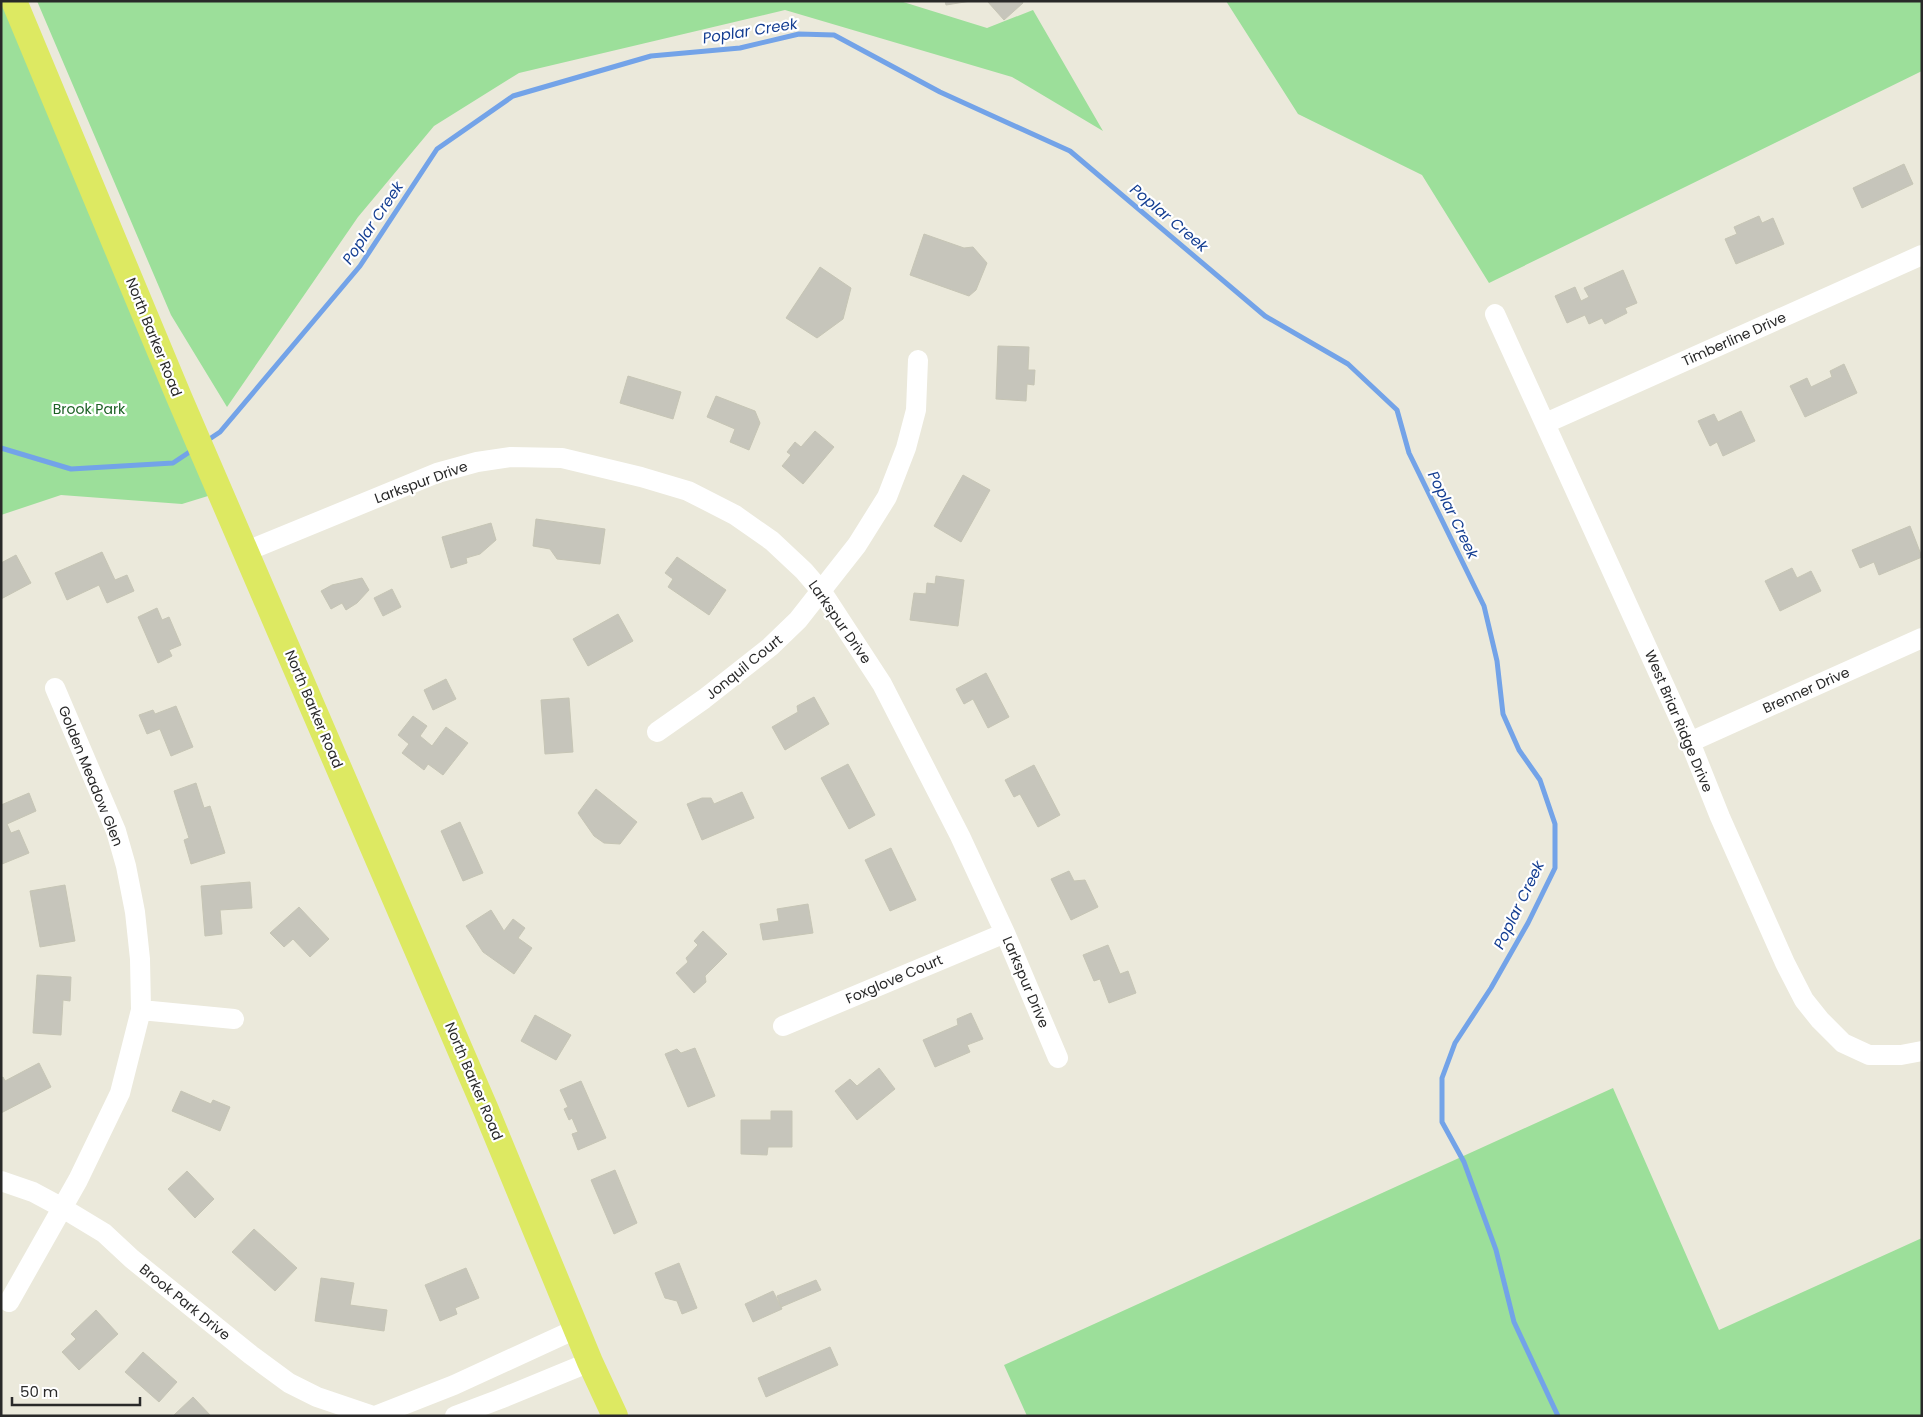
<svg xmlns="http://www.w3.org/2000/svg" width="1923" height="1417" font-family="Poppins,sans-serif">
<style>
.green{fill:#9cdf9a}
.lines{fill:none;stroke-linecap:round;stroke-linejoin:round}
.stream{stroke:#73a3e8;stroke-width:5}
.building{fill:#c6c5bb;stroke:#c6c5b5}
.minor{stroke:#fff;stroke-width:20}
.major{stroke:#dde962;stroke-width:26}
.labels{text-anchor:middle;stroke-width:4.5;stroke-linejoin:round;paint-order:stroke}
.street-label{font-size:14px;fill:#292929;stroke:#fff}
.park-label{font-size:14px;fill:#1d6225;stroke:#fff}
.water-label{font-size:15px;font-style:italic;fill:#143e92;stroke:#fff}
</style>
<rect width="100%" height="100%" fill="#ebe9db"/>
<path class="green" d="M1,1L221,492L182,504L61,495L1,515Z
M37,1H900L987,28L1033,10L1103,131L1012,77L785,10L519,73L434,126L358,217L227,407L171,315Z
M1226,1H1922V71L1489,283L1422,175L1298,114Z
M1613,1088L1719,1330L1922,1238V1416H1027L1004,1365Z"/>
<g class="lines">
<path class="stream" d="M205,442L220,432L360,266L437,149L513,96L651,56L740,48L799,34L834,35L940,92L1070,151L1265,316L1348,364L1397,410L1409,453L1484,606L1497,661L1503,714L1519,750L1540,780L1555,824V868L1528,923L1491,988L1455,1043L1442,1078V1122L1464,1162L1496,1250L1514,1322L1558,1416
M1,448L71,469L173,463L194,449"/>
</g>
<path class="building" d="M945,1H971L946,5Z
M1022,1L1023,3L1004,20L988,2Z
M1904,164L1913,184L1862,208L1853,188Z
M1759,216L1762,223L1773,218L1784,244L1736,264L1725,239L1737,234L1734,227Z
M924,234L964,248L973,247L987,263L976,290L969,296L910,275Z
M820,267L851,288L843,319L817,338L786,318Z
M1623,270L1637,303L1625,308L1627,313L1605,324L1602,318L1589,324L1585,315L1567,323L1555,296L1575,287L1581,301L1589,297L1584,288Z
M998,346L1029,347L1028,370H1035L1034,385L1027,384L1026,401L996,399Z
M1844,364L1857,393L1805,417L1790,386L1807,378L1811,387L1832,377L1830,371Z
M628,376L681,392L673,419L620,403Z
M716,396L755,411L760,423L749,450L730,442L735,429L707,417Z
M1741,411L1755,441L1723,456L1717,442L1710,446L1698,421L1714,414L1718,422Z
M815,431L834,447L803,484L782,466L791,455L787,452L795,442L801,447Z
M963,475L990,490L961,542L934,526Z
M536,519L605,529L600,564L557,559L550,549L533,546Z
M491,523L496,540L480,554L466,558L467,563L451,568L442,537Z
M1910,526L1922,557L1879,575L1874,562L1860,568L1852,550Z
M102,552L115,580L127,575L134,591L107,603L99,585L67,600L55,573Z
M16,555L31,583L1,599V563Z
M677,557L726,590L709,615L668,587L673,579L665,573Z
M1792,568L1797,578L1811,571L1821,591L1780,611L1765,581Z
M936,576L964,580L958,626L910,620L914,593L926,594L927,583L935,584Z
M362,578L369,590L357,603L346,610L342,603L331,609L321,591L332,585Z
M392,589L401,607L383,616L374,598Z
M157,608L162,620L169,617L181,645L169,650L172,656L158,663L138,617Z
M618,614L633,641L588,666L573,639Z
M986,673L1009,717L988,728L973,699L964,704L956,689Z
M446,679L456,699L433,710L424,690Z
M814,697L829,724L785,750L772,727L798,712L797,706Z
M569,698L573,752L545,754L541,700Z
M176,706L193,747L171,756L160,729L147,734L139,715L153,710L155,714Z
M413,716L427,726L420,736L432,746L446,727L468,743L443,775L428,764L424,770L402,753L409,744L398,735Z
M848,764L875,815L849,829L821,778Z
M1034,765L1060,815L1038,827L1020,794L1014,797L1005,780Z
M196,783L204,808L210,806L225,853L191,864L184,840L189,838L174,791Z
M596,789L637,822L620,844L604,843L594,836L578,813Z
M742,792L754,818L702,840L687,804L702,798H711L714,804Z
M29,793L36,811L7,824L11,833L19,830L29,853L2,864L1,805Z
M460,822L483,873L463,881L441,831Z
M891,848L916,900L890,911L865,860Z
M1069,871L1074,881L1085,880L1098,907L1071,920L1051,879Z
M250,882L252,908L220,910L222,934L205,936L201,886Z
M65,885L75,941L40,947L30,891Z
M808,904L813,933L763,940L760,924L779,921L777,909Z
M299,907L329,939L310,957L293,939L284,947L270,933Z
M491,910L504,931L513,919L525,928L518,938L532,948L514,974L483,952L466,926Z
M703,931L727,954L705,976L706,982L694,993L676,973L688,962L686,958L698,945L694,941Z
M1108,945L1120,974L1128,971L1136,993L1109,1003L1100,979L1094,981L1083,955Z
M37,975L71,977L70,1001L63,1000L61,1035L33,1033Z
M971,1013L983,1039L967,1045L970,1052L935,1067L923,1040L958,1025L957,1019Z
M535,1015L571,1035L556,1060L521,1041Z
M695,1048L715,1096L688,1107L665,1054L677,1049L681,1053Z
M39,1063L51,1087L1,1113V1078L3,1077L5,1081Z
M879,1068L895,1089L857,1120L835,1091L850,1079L857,1086Z
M581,1081L606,1138L578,1150L572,1134L578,1132L572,1118L569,1120L564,1109L568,1107L560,1090Z
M181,1091L211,1104L213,1100L230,1107L220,1131L172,1111Z
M771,1111H792V1147H768L767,1155L741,1154V1120H771Z
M615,1170L637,1223L614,1234L591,1180Z
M187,1171L214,1199L195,1218L168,1189Z
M254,1229L297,1268L275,1291L232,1252Z
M679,1263L697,1308L682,1314L677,1301L665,1298L655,1273Z
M466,1268L479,1298L455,1308L457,1314L440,1321L425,1285Z
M321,1278L354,1283L350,1305L387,1310L384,1331L315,1321Z
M816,1280L821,1290L781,1307L777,1296Z
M773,1291L782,1309L753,1322L745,1304Z
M96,1310L118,1334L79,1370L62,1352L76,1339L71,1334Z
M830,1347L838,1365L766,1397L758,1378Z
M143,1352L177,1382L159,1402L125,1372Z
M193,1397L211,1416H174V1415Z"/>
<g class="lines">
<path class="minor" d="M1495,314L1690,742L1720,817L1785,963L1804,1000L1820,1020L1843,1043L1869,1055H1901L1922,1051
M1546,423L1922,255
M247,551L437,473L477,462L511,457L562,458L641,477L688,491L735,515L772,541L804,571L822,592L882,684L960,836L1005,933L1058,1058
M657,732L704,699L770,647L798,620L857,545L887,497L906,448L916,410L918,360
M1690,742L1922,638
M141,1010L234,1019
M783,1026L1005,933
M1,1181L33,1192L61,1207L104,1233L132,1259L251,1355L289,1383L317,1397L373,1416
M9,1302L78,1180L120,1093L141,1010L140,959L135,912L126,866L116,831L55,688
M375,1416L454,1385L576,1329
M455,1416L500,1399L590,1362"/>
<path class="major" d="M14,1L179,397L486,1110L590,1362L615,1416"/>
</g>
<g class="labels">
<g class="street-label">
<text transform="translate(154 337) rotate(68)" y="5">North Barker Road</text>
<text transform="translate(1734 339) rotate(-24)" y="5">Timberline Drive</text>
<text transform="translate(421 482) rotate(-20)" y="5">Larkspur Drive</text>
<text transform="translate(840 622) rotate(55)" y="5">Larkspur Drive</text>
<text transform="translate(744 667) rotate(-39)" y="5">Jonquil Court</text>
<text transform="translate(1806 690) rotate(-24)" y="5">Brenner Drive</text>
<text transform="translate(314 709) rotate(67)" y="5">North Barker Road</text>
<text transform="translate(1679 721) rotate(67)" y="5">West Briar Ridge Drive</text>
<text transform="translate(91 776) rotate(68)" y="5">Golden Meadow Glen</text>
<text transform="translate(894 979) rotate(-23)" y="5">Foxglove Court</text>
<text transform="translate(1026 982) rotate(67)" y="5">Larkspur Drive</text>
<text transform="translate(474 1081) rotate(67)" y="5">North Barker Road</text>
<text transform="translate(185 1302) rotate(39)" y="5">Brook Park Drive</text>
</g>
<g class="park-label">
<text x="89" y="414">Brook Park</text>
</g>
<g class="water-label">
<text transform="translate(750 31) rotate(-9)" y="5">Poplar Creek</text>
<text transform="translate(1169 218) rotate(40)" y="5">Poplar Creek</text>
<text transform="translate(373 223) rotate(-56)" y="5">Poplar Creek</text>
<text transform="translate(1453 515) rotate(64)" y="5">Poplar Creek</text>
<text transform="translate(1519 905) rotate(-64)" y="5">Poplar Creek</text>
</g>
</g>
<rect width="1923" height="1417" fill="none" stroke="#292929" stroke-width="5"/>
<path d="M12 1397v8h128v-8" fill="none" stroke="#292929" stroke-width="2.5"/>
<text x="20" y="1397" font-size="15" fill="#292929" stroke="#ffffff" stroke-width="4" paint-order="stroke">50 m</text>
</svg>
